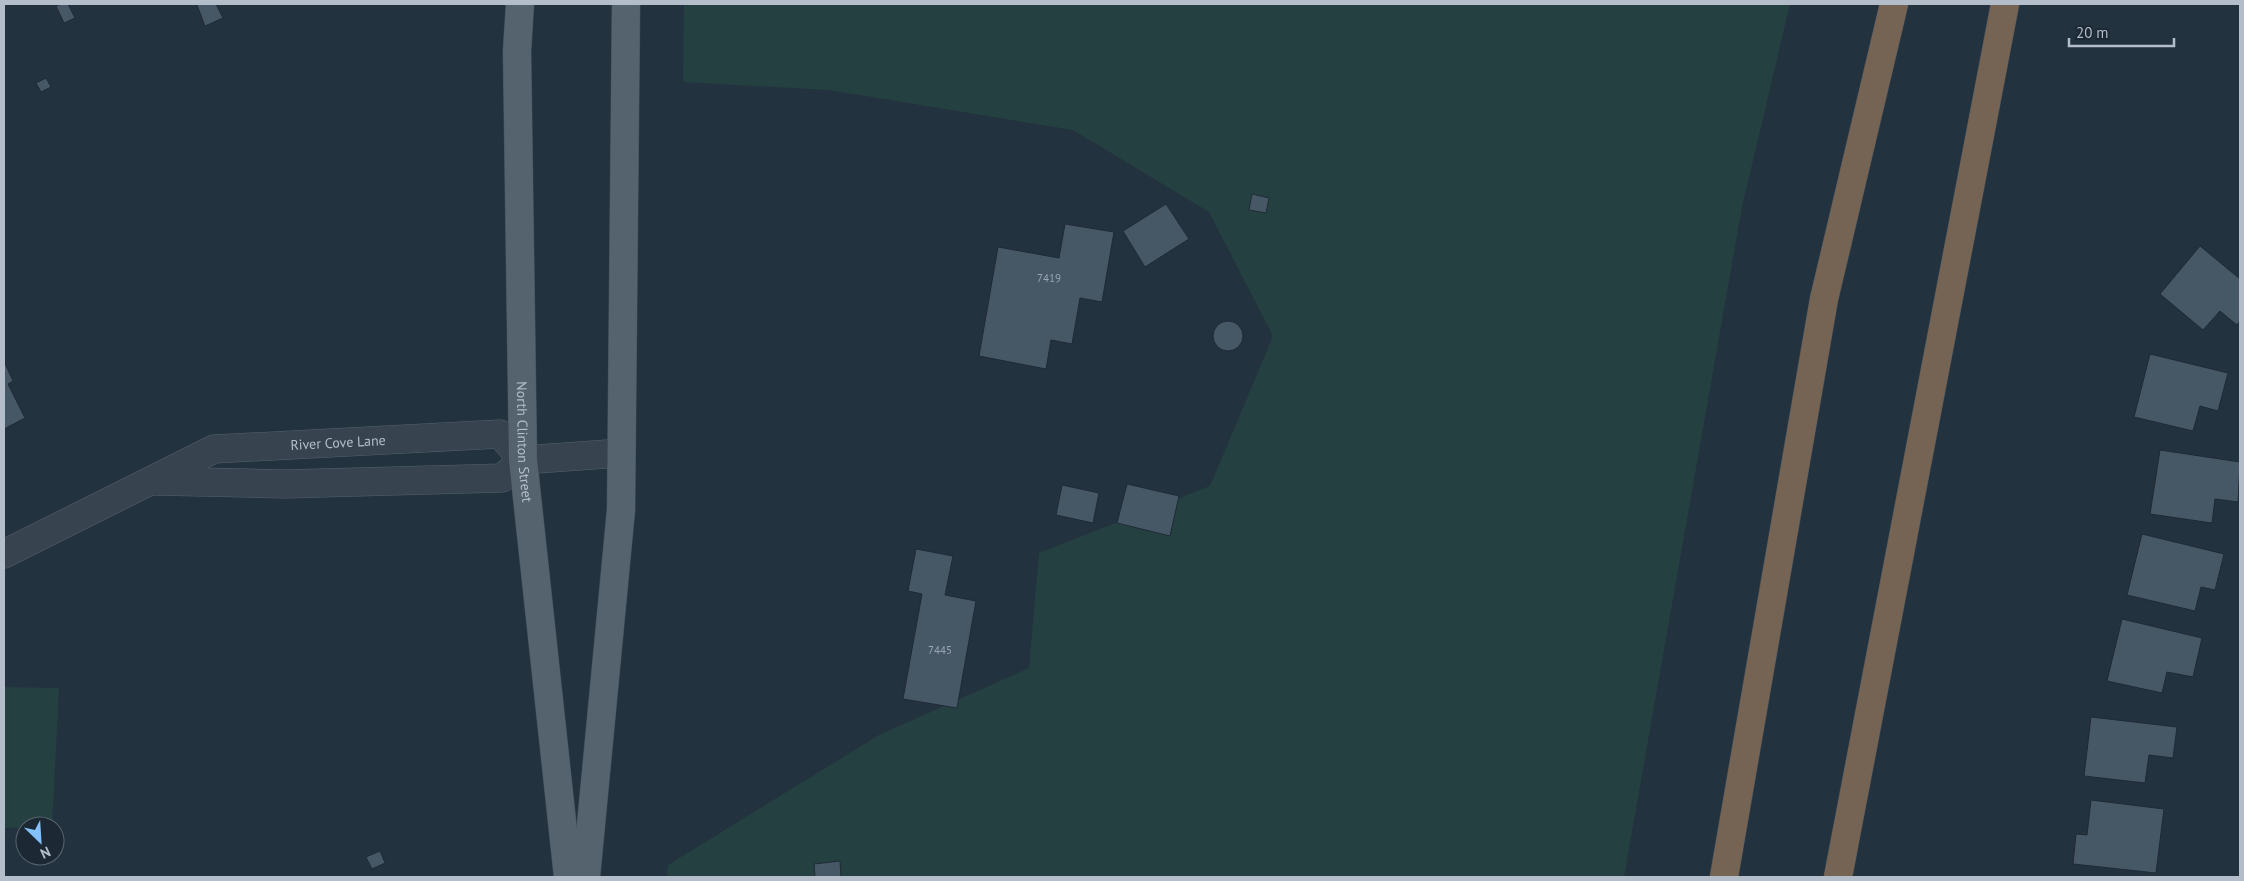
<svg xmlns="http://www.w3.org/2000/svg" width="2244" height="881" font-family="'PT Sans',sans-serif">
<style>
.green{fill:#254040}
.building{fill:#465865;stroke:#1e2b36}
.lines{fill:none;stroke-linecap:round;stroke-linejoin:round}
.minor-casing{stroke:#55616d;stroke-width:29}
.major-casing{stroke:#404d58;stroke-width:29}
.highway-casing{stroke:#424e5a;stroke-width:29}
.minor{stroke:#37444f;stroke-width:28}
.major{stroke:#55636f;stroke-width:28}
.highway{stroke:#756453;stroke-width:28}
.labels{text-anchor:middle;stroke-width:4;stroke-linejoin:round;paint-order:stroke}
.number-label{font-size:11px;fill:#98a4b1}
.street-label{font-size:14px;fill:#b3beca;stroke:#1c2934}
</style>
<rect width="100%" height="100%" fill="#23323f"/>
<path class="green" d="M684,4H1790L1742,207L1624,877H667L668,865L879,735L1029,668L1039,553L1210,486L1273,336L1209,212L1073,130L829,90L683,82Z
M4,687L59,688L52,826L4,828Z"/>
<path class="building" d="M61,4H68L75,18L64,23L56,6Z
M200,4H216L223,18L205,26L197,5Z
M46,78L51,87L41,92L36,83Z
M1252,194L1269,198L1266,213L1249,210Z
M1166,204L1189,239L1145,267L1123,231Z
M1065,224L1114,232L1102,302L1080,298L1072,344L1051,340L1046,369L979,356L998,247L1059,258Z
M2200,246L2240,279V321L2237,325L2220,311L2203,330L2160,294Z
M1213 336a15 15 0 1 1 30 0a15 15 0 1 1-30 0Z
M2150,354L2228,373L2218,411L2200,406L2193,431L2134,417Z
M4,361L13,381L8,384L25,418L4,429Z
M2160,450L2240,462L2238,502L2215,499L2212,523L2150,514Z
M1127,484L1179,496L1170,536L1117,523Z
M1062,485L1099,493L1093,523L1056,515Z
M2142,534L2224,554L2215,590L2201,587L2195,611L2127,595Z
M916,549L953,556L945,595L976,601L957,708L903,699L922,594L908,591Z
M2122,619L2202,638L2193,677L2167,672L2162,693L2107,681Z
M2091,717L2177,727L2173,758L2149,755L2145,783L2084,776Z
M2091,800L2164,809L2156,873L2073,864L2076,834L2087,835Z
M380,851L385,863L372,869L366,857Z
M840,861L841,877H815L814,864Z"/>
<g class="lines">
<g class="minor-casing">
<g id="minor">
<path d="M154,481L285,484L502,478L523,460L621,453"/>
<path id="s1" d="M4,554L214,449L500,434L523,460"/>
</g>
</g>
<g class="major-casing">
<g id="major">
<path id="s2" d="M520,4L517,51L523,460L568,877"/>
<path d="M586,877L621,510L626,4"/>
</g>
</g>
<g class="highway-casing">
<path id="highway" d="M1724,877L1824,299L1894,4
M1838,877L2005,4"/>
</g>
<use href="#minor" class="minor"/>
<use href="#major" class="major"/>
<use href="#highway" class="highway"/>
</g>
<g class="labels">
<g class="number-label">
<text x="1049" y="282">7419</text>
<text x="940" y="654">7445</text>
</g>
<g class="street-label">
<text dy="5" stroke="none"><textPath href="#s2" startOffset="438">North Clinton Street</textPath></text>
<text dy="5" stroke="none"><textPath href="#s1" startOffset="359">River Cove Lane</textPath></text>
</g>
</g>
<rect width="2244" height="881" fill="none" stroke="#b3beca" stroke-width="10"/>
<g transform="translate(40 841) rotate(155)"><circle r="24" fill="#1c2934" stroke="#586570"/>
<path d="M0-4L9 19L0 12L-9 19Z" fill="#84c2fd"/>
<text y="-8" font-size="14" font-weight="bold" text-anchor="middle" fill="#b3beca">N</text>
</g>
<path d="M2069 38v8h105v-8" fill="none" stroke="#b3beca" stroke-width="2.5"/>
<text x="2076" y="38" font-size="15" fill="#b3beca" stroke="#1c2934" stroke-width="4" paint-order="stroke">20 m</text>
</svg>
